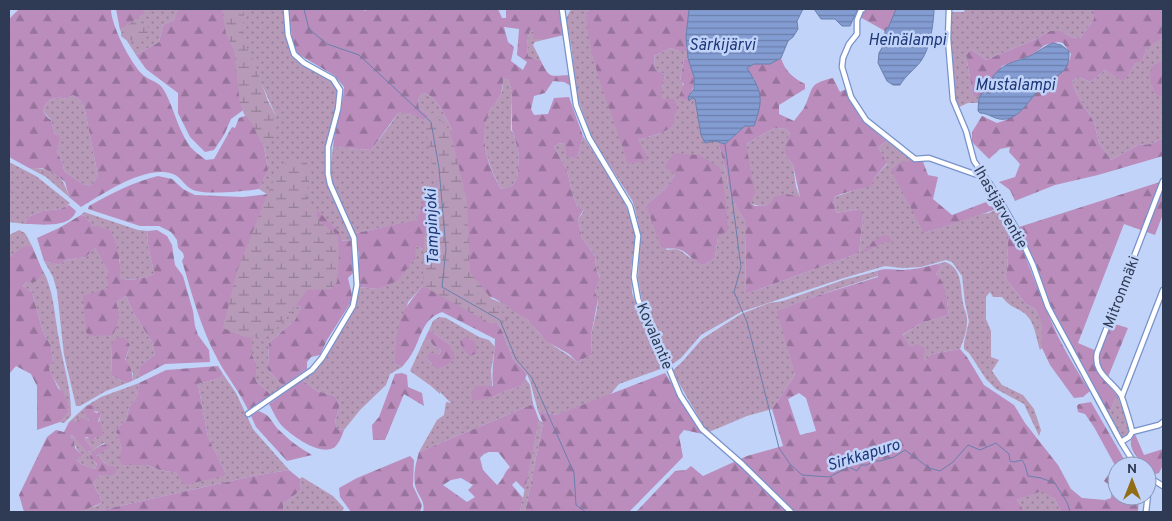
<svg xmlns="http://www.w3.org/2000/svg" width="1172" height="521" font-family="Overpass,sans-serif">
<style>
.grass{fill:url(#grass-dots);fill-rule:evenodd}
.forest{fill:url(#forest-firs);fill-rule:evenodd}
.wetland{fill:url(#wetland-marsh)}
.water{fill:url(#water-rules);stroke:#6a7fac}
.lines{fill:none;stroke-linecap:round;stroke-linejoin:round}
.stream{stroke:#6a7fac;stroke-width:1}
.minor-casing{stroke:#7792cb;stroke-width:7}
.minor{stroke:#fff;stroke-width:4.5}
.labels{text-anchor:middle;stroke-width:5;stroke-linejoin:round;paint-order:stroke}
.street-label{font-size:15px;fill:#2f3b54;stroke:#c1d3f8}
.water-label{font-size:16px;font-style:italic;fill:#1c3676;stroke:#c1d3f8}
</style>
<defs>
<pattern id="grass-dots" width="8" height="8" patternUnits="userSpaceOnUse" patternTransform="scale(1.25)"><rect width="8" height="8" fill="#b79ab8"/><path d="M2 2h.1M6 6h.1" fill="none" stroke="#957f98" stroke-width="1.8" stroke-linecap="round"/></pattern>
<pattern id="forest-firs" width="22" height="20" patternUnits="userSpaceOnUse" patternTransform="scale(1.25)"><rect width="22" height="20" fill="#ba8dbd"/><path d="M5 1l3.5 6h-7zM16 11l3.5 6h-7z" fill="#98749c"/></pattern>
<pattern id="wetland-marsh" width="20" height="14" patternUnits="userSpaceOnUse" patternTransform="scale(1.25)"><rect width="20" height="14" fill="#b79ab8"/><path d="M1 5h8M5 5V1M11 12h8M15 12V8" fill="none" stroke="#957f98"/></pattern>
<pattern id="water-rules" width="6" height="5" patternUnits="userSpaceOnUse" patternTransform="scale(1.25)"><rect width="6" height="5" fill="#839cd2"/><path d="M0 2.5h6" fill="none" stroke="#6c80ad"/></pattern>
</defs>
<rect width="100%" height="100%" fill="#c1d3f8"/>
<path class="grass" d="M143,9L180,10L174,20L163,25L159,42L136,55L120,30L144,13Z
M236,9H284C287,22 285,45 293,56C305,73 336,71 340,95C331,128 320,165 333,198C339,213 349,225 352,241C318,243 287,205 259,189L268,168L263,142L276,116L241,38Z
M571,9H591L586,12L609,107L620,137L638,140L661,133L662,88L665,75L655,69L654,56L671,48L679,51H687L688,58L684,59L680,80L692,98H695L701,135L718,142L727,175L729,191L737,208L745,221L746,294L859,253L863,218L859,209L836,213L834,197L871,185L875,177L887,164L878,147L887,141L915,160L924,233L980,214L989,213L997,209C1005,211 1011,222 1014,230L1009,231C1006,247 1010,262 1005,278L1026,304L1035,309L1042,322V348L1040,350C1036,338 1035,321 1024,313C1015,307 1010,307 1002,297H993L990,292L986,297V319L991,331V357L999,360L992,371L1002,385L1023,395L1034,409L1041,430L1039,436L1024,404L996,389L986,379L969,353L964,349V343L969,321L965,303L962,276L952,262L946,260L921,267L902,268L885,266L844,278L741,312L701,335L681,358L670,366L652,332L643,305L638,279L640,235L638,221L633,202L592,138L576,94L572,50L566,19ZM675,175L718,236L715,258L704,265C699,262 693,260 689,257C679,250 681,248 667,250L646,205L665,189Z
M965,9H1094V19L1080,38L1071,37L1061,31H1050L1036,39L986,60L971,49L966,55L973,96H979L978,103H968L959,107C949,88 949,33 952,12H964Z
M530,29L543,40L535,42L533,45L541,61L528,56L527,43Z
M1162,38H1163V138L1151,144L1138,145L1111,160L1099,143L1094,122L1076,93L1072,81L1079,77L1091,82L1105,70L1123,80L1136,63L1142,60L1147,48Z
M504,78H508L512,93L511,130L514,135L519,155L517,179L512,186L501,189C488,165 477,136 490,110C493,104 498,100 501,94C503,89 503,83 504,78Z
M423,93C437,95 445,117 452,129L440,132L435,120L419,108L418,98Z
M73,95L82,102L85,110L98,176L90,186L83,184L64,171L63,164L57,152L60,141L55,134L51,120L43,111C46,98 56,96 67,99Z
M404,112L419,115L428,125L437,188L434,198L421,206L416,222C396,222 376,230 355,233L332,182L330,173L333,147L371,150L390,125L398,113Z
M774,128L787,129L790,133L785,144V154L793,165L796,187L800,197C786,201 764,210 750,203L746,144Z
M583,136L622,196L629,214L635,236L631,269L632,293L647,330L666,367L619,384L609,396L556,415L538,411L530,381L527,374L513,359L502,331L480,295C494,298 519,311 529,321C534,325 537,332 542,336C552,347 566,352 577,362L592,355L591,335L597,309L598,299L595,292L600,277L596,269L595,256L582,238L578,219L582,214L584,209L578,208L573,196L567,170L554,147L559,143L565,144L577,158Z
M9,162L36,176L70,203C63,211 53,209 43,211C38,212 33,215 28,217L25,224L9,222Z
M29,168C53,168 62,173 69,197L46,177Z
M84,212L138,230L148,231C146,246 152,259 154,274C144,278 131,282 120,278V260L85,216L81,215Z
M19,230L25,233L32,246L22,248L9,258V235Z
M95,246L108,272V289L119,310L116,302L126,296L134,314L152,342L155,354L140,366V377L132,381L133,373L125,361L130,345L111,344L112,376L127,383L106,391L80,406H76L64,355L57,291L53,277L44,261L59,265L65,260L86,257Z
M416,246L423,249V286L408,302L395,364L402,367L390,374L386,385L360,410L344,430L337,429L335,421L340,405L335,396L317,391L302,380L313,372L354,307L359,287L378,289Z
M945,262C963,268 960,288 963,303C964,310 968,316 967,322C967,332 963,341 960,349L931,354L925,362L924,357L911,348L901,336L921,323L949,315C947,302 946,282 936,274L941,267L937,264Z
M41,267C54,289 54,313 59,339C63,365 72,390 71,416L64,423L60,422L69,412C66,393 56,386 49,369L53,361L51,346L43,332L32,292L23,286L26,282L41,276Z
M877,271L878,276L813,297L778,311L795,375L772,409L747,416L709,432L703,425L672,371L682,362L702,339L741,314L769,303L783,301L843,280Z
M295,306L303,307L295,320L269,343L268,370L283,386L271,395L256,381V362L252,355V338Z
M439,317L446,318L479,337L489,340L495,347L491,371L493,397L505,391L522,386L525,378L530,385L533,404L419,452L437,420L444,415L446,402L451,403L440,392V394L431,386L410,371L426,336L433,345L441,350L439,355L426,358L432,364L449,344L429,330L433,321Z
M223,374L236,393L253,429L289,470L253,476L93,512H69L96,506L102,502L93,483L100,475H111C109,466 107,462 98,459L96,456L109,447L104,443L97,447L91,454L94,462L97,464L95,469L81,464L76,459V457L80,458V453C75,448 75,442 70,437L71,435C78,439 82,447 89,452L91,451V447L84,438L95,439C100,431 97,421 102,412L85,411L89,422L78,420L75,422H69L86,406L101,397L139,383L137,397L129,407L126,421L119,426L116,432L122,449V465H147L160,470L177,473L225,472L208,437L198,384L220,378Z
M1117,395L1132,432L1121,442L1107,418Z
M539,420L543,423L525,512H520Z
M302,477L333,496L344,508L342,512H284L283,504L301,490L300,479Z
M1042,490L1055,499L1061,512H1025L1017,500Z"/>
<path class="forest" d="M19,9H111C111,25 130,62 142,74C150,82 159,80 165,92C174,109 178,129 189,145C193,151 201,156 206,160L214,159L232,127L235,128L239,118L268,107L276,116L261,142H263L268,169L259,189C245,191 203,196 191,189C184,185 180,176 173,174C146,164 103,194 81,207L69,197L65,182L54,173L42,168H29L9,157V19ZM73,95L82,102L85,110L98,176L90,186L83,184L64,171L63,164L57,152L60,141L59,136L55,134L51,120L48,118L43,111C46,98 56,96 67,99Z
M116,9H143L145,13L120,30Z
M179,9H236L253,103L231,119L224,135L214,150L205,152L190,137L178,113V93L146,69L136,55L159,42L163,25L174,20Z
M288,9H361L366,11L365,9H498L502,18H506V9H559L564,35L543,40L542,39H534L533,31L530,30L527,43L528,56L541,61C550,81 552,75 570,75L571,86L564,82L553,81L545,93L534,96L531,109L534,115L548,114L554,98L569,97L583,136L577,158L566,156L565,144L559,143L554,147L567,170L573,196L578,208L584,209L578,219L582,238L595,256L596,269L600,278L595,292L598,299L591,335L592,355L577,362L569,354L546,341L528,320L494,298L480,295L502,331L513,359L527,374L522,386L505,391L493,397L473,401L471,393L476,386H493C491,370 495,355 495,339L442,312C423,319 422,334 414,350C411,356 406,362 402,367L395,364C397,326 397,315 423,286V249L416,246L415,259L397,281L378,289L359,287V254L355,233C376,230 396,222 416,221L421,206L427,197H434C437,187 436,177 436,166C436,159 438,150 436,143C433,123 417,111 398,113L371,150L333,147C335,126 343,107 344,87L335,76L298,54L293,44ZM504,27L519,29L517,55L527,62L523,70L511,61L514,47L508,42ZM504,78H508L512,93V130L514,135L519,155L517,179L512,186L501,189C487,165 478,136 490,110C493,105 498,100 501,94C502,89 503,83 504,78ZM423,93C437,95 445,117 452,129L440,132L435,120L419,108L418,98Z
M591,9H689L686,37L687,51H679L671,48L654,56L655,69L665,75L662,88V99H674L677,107L672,127L661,133L638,140L648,160L628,164C613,114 589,65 586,12Z
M857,9H896L890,26L885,31L860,17Z
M1094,9H1163V38L1147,48L1142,61L1136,63L1123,81L1105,70L1091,82L1079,77L1072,81L1076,93L1094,122L1099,143L1111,160L1138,145L1151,144L1163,138V156L1098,175L1055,185L1015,201L1010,190L999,182L1015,177L1020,164L1009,152L1010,147L1000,149L989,159L972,142V132L982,116L997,123C1003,121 1010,119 1015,115C1026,108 1032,95 1041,87C1054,74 1067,75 1071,54L1063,43L1058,42L1045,45L1032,55L1002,66L994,81L992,90L989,94L984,92L979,96H973L966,55L971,49L986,60L1036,39L1050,31H1061L1071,37L1080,38L1094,19Z
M688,58C692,72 699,84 688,97L689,101L679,97L684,84L680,81L684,59Z
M781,58C785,71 793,78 805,84V89L779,105V114L794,121C797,117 801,112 804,108C814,88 807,84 833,78L840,92L846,89C859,113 865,124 887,141L878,147L887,163L875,177L871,186L841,194L834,197L836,213L860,209L863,218L859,253L746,294L745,221L737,208L729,191L727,175L718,142L725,144L745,126L755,80L746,69L754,64H770ZM774,128L787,129L790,133L785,144V154L793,165L800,197L787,194L774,197L769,205L755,206L750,203L755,194L746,144Z
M1161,61L1163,63V97L1155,94L1150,78L1151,67Z
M674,153L700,155L720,168L726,200L728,231L718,236L715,258L704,265C692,262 690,254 681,250C675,247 668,250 661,247L646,205L665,189L675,175L665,166Z
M922,159L928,175L938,177L933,199L952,215L986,202L989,206L995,207L997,209L924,233L891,170L901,162Z
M158,176L172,179L183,189L195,195L243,197L268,194L314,229L317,210L339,232L342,241H352L353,273L348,278L353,299L327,340L320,355L311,357L307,362V369L283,386L268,370L269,343L295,320L302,307L295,306L252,338V355L256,362V381L271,395L248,410C240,392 227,377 218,360C201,329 192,294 182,261L184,257L183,253L178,248L177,240L171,232L159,226H140L88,209L89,206C112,193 133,182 158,176Z
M1163,181V214L1155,235L1124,224L1078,343L1099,352L1112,323L1128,328L1106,382L1117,395L1107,418L1048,307L1016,228Z
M69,205L76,211C70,229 40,224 25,224L28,217L42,211L60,209Z
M81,215L85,216L93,226L110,230C118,245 121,260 120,278C131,282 144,278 154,274C152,259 146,246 148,231L157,230L167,236L172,245L175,265L183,276L193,311L195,326L198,335L209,350L210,362L165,364L140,377V366L155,354L152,342L134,314L126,296L116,302C121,315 118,324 113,335L89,336L86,332L83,296L108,288V272L95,247L86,257L65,260L59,265L44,261L37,238L59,228Z
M1014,230C1028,260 1038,292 1052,323C1062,347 1076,369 1090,391L1083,397L1074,398L1050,365L1042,348V322L1035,309L1026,304L1005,278C1010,262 1006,247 1009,231Z
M884,235L891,239L893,243L885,242L863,253V249L868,248L873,241Z
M32,246L41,267V276L35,282H26L23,286L32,292L43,332L51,346L53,361L49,369L58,388L63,392L67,400L69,412L60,422L37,430V386L31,374L16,366L9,374V258L22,247Z
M937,264L941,267L936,274C947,282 947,303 949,315L921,323L902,335L911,347L917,344L925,348L924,357L925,361L931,354L960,349L967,357L984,385L1014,405L1025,423L1058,465L1071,489L1082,498L1105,500L1111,498L1112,487L1104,481L1108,475L1117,479V496H1139L1138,512H1061L1055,499L1042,491L1017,500L1025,512H636L675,471L686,470L691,466L703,476L747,456L783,446L772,409L795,375L777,311L813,297L878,277L877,271C886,268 892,270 901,270C913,270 925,267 937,264ZM799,393L806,398L816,431L800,435L788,399Z
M429,330L449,344L455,358L447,365L437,369L426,358L430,352L439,355L441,350L433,345L426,336Z
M118,337L125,338L130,345L125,360C131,367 133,372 132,381L127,383L112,376L111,344Z
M466,337L475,342L477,353L470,356L462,348L460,341Z
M218,366L223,374L220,378L198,384L208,437L225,472L224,476L184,485L177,473L160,470L147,465H122L119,457L122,449L116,432L119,426L126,421L129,407L137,397L139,383L166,370Z
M402,373L407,375L408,387L422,393L424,406L404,394L385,440H373L372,425L379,417L395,374Z
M665,373L703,434L684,430L679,436L683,457L629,512H525L543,423L538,411L556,415Z
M302,380L317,391L335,396L340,405L335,421L337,429L344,430C342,436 339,443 335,447C321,457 294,437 283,427C277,421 273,411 269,404Z
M1091,402L1128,466H1117V469L1094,427L1085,414L1078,412L1077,406L1079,404Z
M533,404L539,420L525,490L516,481L512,485L523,498L520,512H423C426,501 417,495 415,485C413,474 416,463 419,452ZM489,452H498L510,467C504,472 504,479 497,485L483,470L480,458L484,454ZM461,478L473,485L468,490L475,497L467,502L443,485L451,480Z
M93,405L95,407L94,412L97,413L102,410V412L98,421L101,424L103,434L101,436H97L92,442L90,441L88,437L84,438L91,447V451L87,452L73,436L71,435L70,437L74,441L75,448L82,455L80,458L76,457V459L81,464L95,469L97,464L90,458C91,450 101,443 109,444L110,447L96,456L109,466L116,467V472L112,475H100L93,483L102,502C80,516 49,512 24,512L19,495L47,437L56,430L64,432L69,422H75L81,418L89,421L84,411L87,406Z
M258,411C272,415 271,423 280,431C290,441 300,448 312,455L287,461L256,427L251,416Z
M1135,434L1144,455L1163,449V465L1159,473L1156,474L1147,468V466H1145C1137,457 1124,445 1135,434Z
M410,456L414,460L413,486L422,505L420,512H351L340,497L339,488L357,478Z
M289,470L300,479L301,490L283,504L284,512H93L253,476Z"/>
<path class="wetland" d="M222,9H242L244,15L241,38L251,55L268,101L276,116L277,126L274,140L261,142L251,122L244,114L240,103L234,51L226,34Z
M135,22L145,24L150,30C144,37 135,42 126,40L121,36C121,27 128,24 135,22Z
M434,112L450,131L467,200L470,272L508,320L491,324L423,286L424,238L437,188L424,119Z
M295,159L306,162L311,171L306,196L320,222L334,232L338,236L339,256L337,282L331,289L307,290C293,308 278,338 253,338C243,338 231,331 223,328L237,271L271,185L286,163Z"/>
<path class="water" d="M689,9H803L797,21L798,29L793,37L788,41L781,58L770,64H754L747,68C762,92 764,98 754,126H745L725,144L715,141L705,143L701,135L695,99L692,98L689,101L688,97L694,89V77L688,58L686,37Z
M814,9H857V11L850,26H842L835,19H821Z
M896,9H934V11C933,27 930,48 921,61C915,69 906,75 900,85H893L887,81L878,63L879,53L884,44L885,31L889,26Z
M1053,43L1061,45L1069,51C1069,57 1069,61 1067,66C1063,74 1052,78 1046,83C1033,92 1023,117 1006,119C996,121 989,113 980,113L978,111L979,97L984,92L990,94L992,90L993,76C1006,61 1015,63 1032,55C1039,51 1045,46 1053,43Z"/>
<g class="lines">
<path class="stream" d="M304,9L309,29L327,44L359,55L431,122L439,168L446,249L442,287L500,320L516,359L532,378L574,473L576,505L586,512
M725,144L741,267L734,292L747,322L779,448L790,464L802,475L829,477L849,467L857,471L861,465H867L873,461H880L894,457L905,450L929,468L940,471L953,462L968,445L980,450L996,443L1009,454L1010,461L1014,462L1022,460L1025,465L1028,476L1041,478L1055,483C1060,493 1068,500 1070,512"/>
<g class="minor-casing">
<path id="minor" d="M562,9L576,105L589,138L630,206L638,236L634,277L638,299L650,330L666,361L680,395L702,429L742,464L791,512
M863,9L861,10L857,20V34L849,44L843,58L842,67L851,97L866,120L915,159L929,158L983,177
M949,9L948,39L953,100L966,131L974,161L992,187L1016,228L1033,265L1048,307L1121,442L1136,466
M1122,396L1163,290
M248,414L312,370L322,358L353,306L357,285L354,238L330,184L328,174V147L338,109L340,90L333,79L304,63L294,54L288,35L286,9
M1132,432L1159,425L1163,422
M1121,442L1129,437L1132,432C1132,428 1122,397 1121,395C1111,380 1093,373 1097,353L1163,181
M1147,476L1163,486
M1146,512L1148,494L1153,481"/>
</g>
<use href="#minor" class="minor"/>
</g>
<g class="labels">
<g class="street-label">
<text transform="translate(1001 207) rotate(60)" y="5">Ihastjärventie</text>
<text transform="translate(1121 292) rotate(-69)" y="5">Mitronmäki</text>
<text transform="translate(655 336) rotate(67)" y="5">Kovalantie</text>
</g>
<g class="water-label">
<text x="907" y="45">Heinälampi</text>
<text x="722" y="50">Särkijärvi</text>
<text x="1015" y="90">Mustalampi</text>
<text transform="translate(431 227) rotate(-92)" y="6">Tampinjoki</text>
<text transform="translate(863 454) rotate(-17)" y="6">Sirkkapuro</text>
</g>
</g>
<rect width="1172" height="521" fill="none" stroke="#2f3b54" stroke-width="20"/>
<g transform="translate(1132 481)"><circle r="24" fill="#c1d3f8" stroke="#8796b6"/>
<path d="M0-4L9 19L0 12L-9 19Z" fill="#916e15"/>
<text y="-8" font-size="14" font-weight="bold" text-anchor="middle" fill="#2f3b54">N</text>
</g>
</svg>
